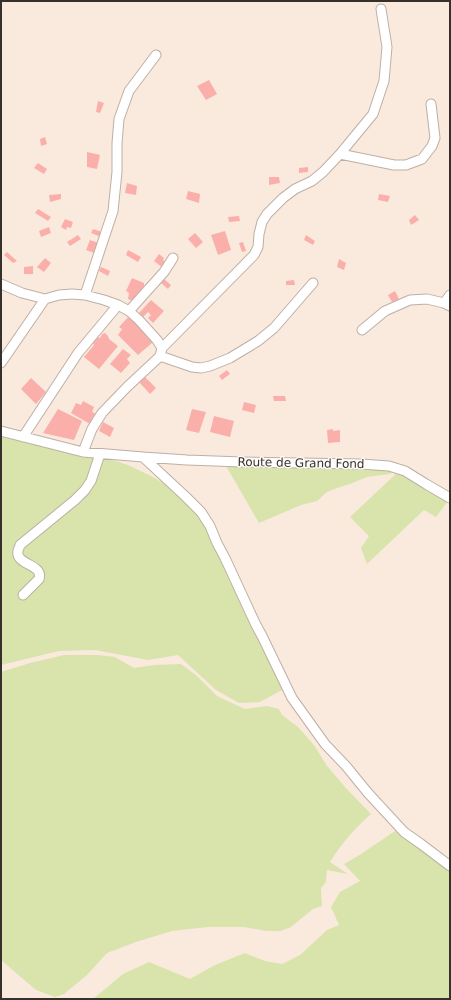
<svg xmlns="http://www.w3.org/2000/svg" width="451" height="1000" font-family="'DejaVu Sans',sans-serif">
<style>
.green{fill:#d8e4ac}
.building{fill:#fbafaa}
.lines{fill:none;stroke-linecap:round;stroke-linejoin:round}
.minor-casing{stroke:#beafa4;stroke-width:11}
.minor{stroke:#fff;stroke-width:9}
.labels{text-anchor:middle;stroke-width:3;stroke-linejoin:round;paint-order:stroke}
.street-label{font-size:12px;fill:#37312c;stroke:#fdfaf7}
</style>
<rect width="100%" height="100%" fill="#faeade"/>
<path class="green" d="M1,433L86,451L128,465L153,477L182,494L204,523L212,542L253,630L284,689L260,702L239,703L216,690L178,655L148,660L95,650L59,651L1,665Z
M222,459L396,468L390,474L367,477L350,484L337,488L327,492L317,501L301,505L259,523Z
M400,470L416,479L428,492L439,495L448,501L436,517L424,510L367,564L361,548L369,536L350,517Z
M64,655H98L115,657L134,668L154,665L181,664L197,676L217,696L245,709L267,706L279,709L282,715L298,727L314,745L327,766L345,787L371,814C354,829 342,843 330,862L348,874L327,870L326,882L321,888L322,906L313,909L291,927L281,931H266L244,927H208L172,931L136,942L107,953L87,975L64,994L55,997L36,990L1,960V672L30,663Z
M395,831C414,843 431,858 450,871V999H93L123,974L149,962L190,979L215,965L245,953L265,961L282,964L300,955L327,930L339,925L331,907L340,892L360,881L344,864L361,854Z"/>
<path class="building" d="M209,80L217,94L206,100L197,86Z
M98,101L104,103L100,113L96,112Z
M45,137L47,144L41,146L40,139Z
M87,152L100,155L97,169L87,167Z
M38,163L47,169L44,174L34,168Z
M308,167V172L299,173V168Z
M269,177H279L280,183L269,185Z
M127,183L137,186L136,195L125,193Z
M188,191L200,194L199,203L186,199Z
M61,194V199L50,202L49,195Z
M379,194L390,196L388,202L378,200Z
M38,209L51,217L48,221L35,213Z
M415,215L419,220L411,225L409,220Z
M239,216L240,221L229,222L228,217Z
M65,219L73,222L71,228L67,227L66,230L61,227Z
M49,227L51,233L41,237L39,231Z
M93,229L102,232L101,237L91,233Z
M225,231L231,250L218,255L211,235Z
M195,233L203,242L196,248L188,239Z
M78,235L81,239L70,246L67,242Z
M306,235L315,241L313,245L304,240Z
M90,240L101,244L97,254L86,250Z
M243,242L246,251L242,252L239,243Z
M128,250L141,257L138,262L126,255Z
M7,252L17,261L13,263L4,255Z
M159,254L164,258L163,260L167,263L163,268L154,261Z
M45,258L51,263L44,272L37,267Z
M339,259L346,263L344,270L337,267Z
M33,266V274H24V267Z
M101,267L110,271L108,276L99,271Z
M132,278L144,283V286L138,293L139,297L133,301L128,299L129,293L126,291Z
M164,279L171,285L168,289L160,282Z
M294,280L295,285H286V281Z
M395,291L399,299L392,302L388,295Z
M151,300L164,311L153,323L148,318L151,315L148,312L143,317L139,313Z
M131,314L149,331L152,343L138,355L118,335L122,329L119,327Z
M105,333L108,336L109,339L118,346L99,369L84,357L94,345L93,344L94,342L97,337L100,338L102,334Z
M123,349L131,355L127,359L130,363L121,373L110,364Z
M227,370L230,374L222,380L219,376Z
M145,377L156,388L150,394L139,382Z
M31,378L46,392L36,404L21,389Z
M273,396H285L286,401H274Z
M83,401L94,407L92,412L95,413L90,424L71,413L76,403L81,405Z
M244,402L256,405L254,413L242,410Z
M58,409L82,421L74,440L43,433Z
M192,409L206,412L199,433L186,430Z
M214,416L234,421L230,437L210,432Z
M103,422L114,428L110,437L99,431Z
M333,429V431L340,430V442L328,443L327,430Z"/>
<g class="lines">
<g class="minor-casing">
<path id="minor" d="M340,154L394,165H406L422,159L432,146L435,138L431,104
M1,284L22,293L45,299L59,295L72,294L85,295L104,300L118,305L129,311L139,320L157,340L162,348
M85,295L113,211L117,172V143L119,119L129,91L156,55
M444,303L450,295
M129,311L164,272L173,258
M362,330L385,311L410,300L427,299L444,303L450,306
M160,356L192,367L201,368L210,366L230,358L258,341L274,328L313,283
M1,363L45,299
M1,431L83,452L143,457L185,496L201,512L210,526L217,543L225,558L256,625L262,636L292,698L325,744L346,766L368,793L404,832L421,844L450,866
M23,437L78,353L118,305
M83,452L92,429L102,413L127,387L157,359L160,356L162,348L254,255L258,247L259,234L262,222L267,214L283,198L295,189L312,181L323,172L340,154L373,114L384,81L387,47L381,9
M143,457L187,460L242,462L361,464L389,466L405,471L426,484L450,498
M23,595L39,579C44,564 15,565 18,551C18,550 20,546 20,545L75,500L85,490L91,481L100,454"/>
</g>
<use href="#minor" class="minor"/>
</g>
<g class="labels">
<g class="street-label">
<text transform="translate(301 463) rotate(1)" y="4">Route de Grand Fond</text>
</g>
</g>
<rect width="451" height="1000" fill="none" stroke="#37312c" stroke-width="4"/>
</svg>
